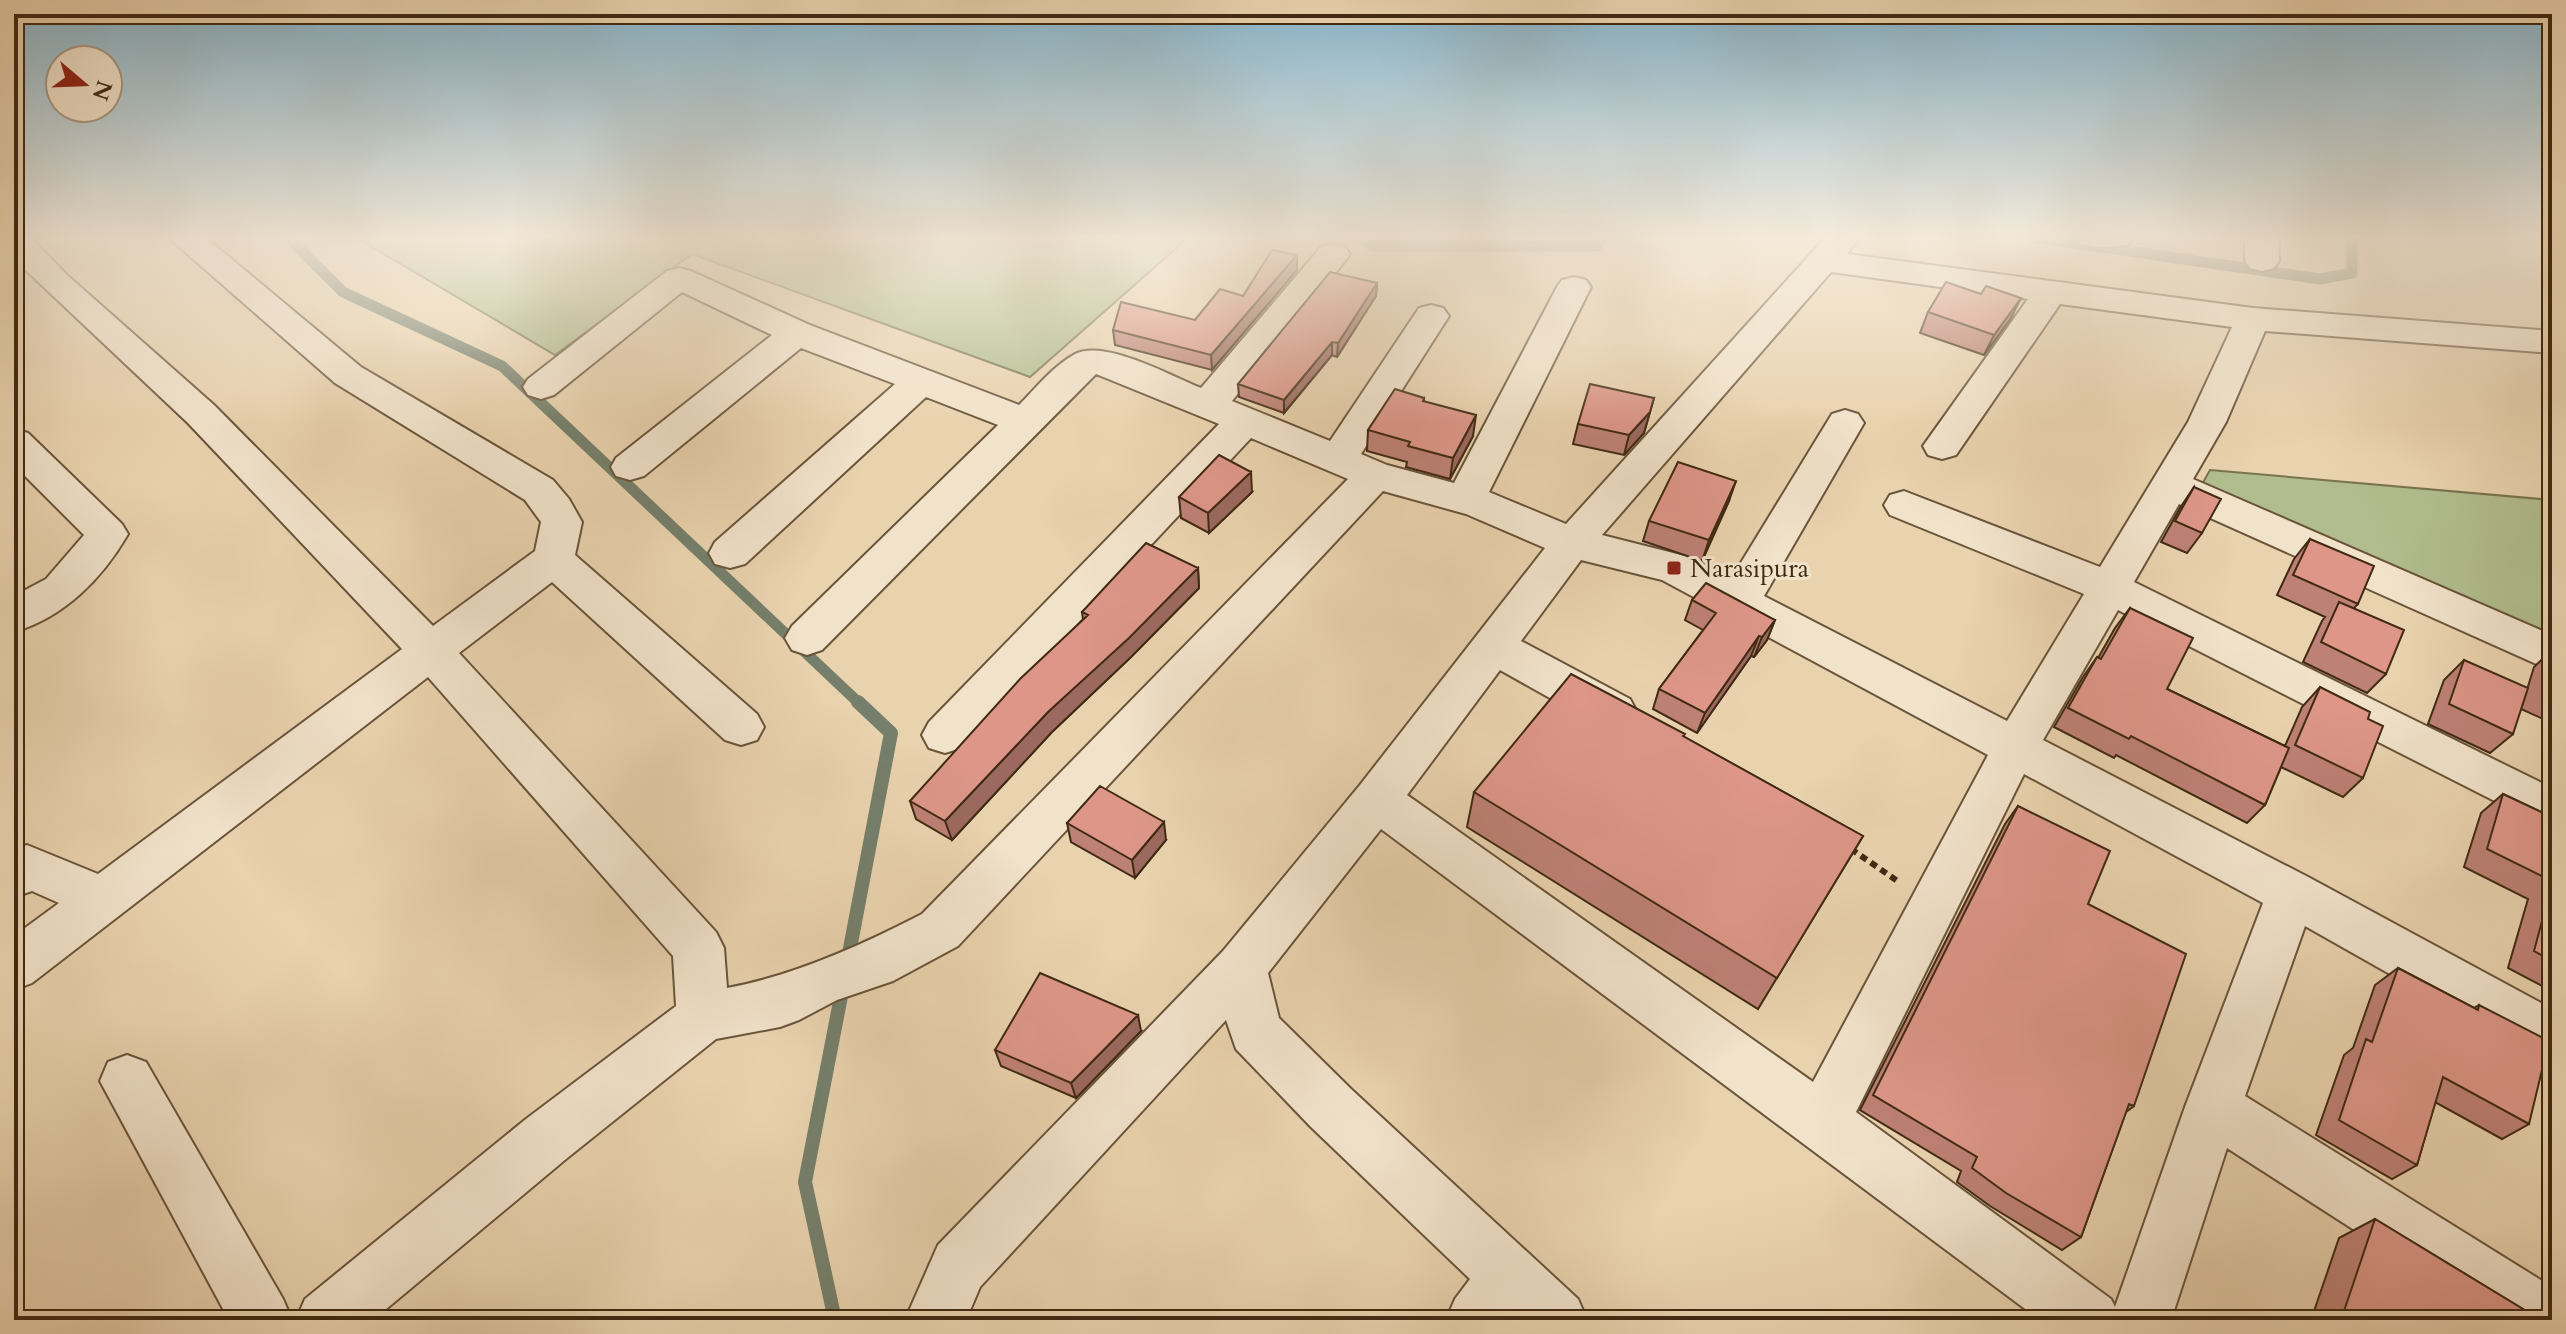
<svg xmlns="http://www.w3.org/2000/svg" width="2566" height="1334" font-family="Cardo,serif">
<style>
.green{fill:#b1bd8e;stroke:#787450;stroke-width:2}
.lines{fill:none;stroke-linecap:round;stroke-linejoin:round}
.stream-far1{stroke:#757f6b;stroke-width:11}
.stream{stroke:#757f6b;stroke-width:14}
.minor-casing{stroke:#6a543a;stroke-width:4}
.path{stroke:#402a13;stroke-width:6;stroke-dasharray:7 5;stroke-linecap:butt}
.minor{fill:#f1e2ca;fill-rule:evenodd}
.wall{fill:#be8175;stroke:#402a13;stroke-width:2}
.shaded-wall{fill:#9b695f;stroke:#402a13;stroke-width:2}
.building{fill:#dd9688;stroke:#402a13;stroke-width:2}
.poi-dot{fill:#8f2418;stroke:#f1e2ca;stroke-width:3}
.labels{text-anchor:middle;stroke-width:6;stroke-linejoin:round;paint-order:stroke}
.poi-label{font-size:26px;fill:#402a13;stroke:#f1e2ca;text-anchor:start}
</style>
<rect width="100%" height="100%" fill="#e9d2ae"/>
<filter id="stains"><feTurbulence type="fractalNoise" baseFrequency=".0025" numOctaves="4"/><feColorMatrix values="0 0 0 0 .2 0 0 0 0 .09 0 0 0 0 .02 0 0 0 .5 -.17"/></filter>
<radialGradient id="worn" r=".72"><stop offset=".6" stop-color="#630" stop-opacity="0"/><stop offset="1" stop-color="#630" stop-opacity=".3"/></radialGradient>
<path class="green" d="M355,237H1189L1030,377L692,254L555,355Z
M2210,470L2552,500V636L2201,486Z"/>
<g class="lines">
<path class="stream-far1" d="M288,237L343,292L502,366L860,704
M1361,237L1372,246H1597L1603,237
M2033,237L2320,279L2352,273V244L2355,237"/>
<path class="stream" d="M847,964L891,733L858,702
M835,1320L805,1182L843,986"/>
<g class="minor-casing">
<path id="minor" d="M14,237H30L67,275L214,405L433,626L535,551L541,522L525,500L335,383L168,237H205L361,367L553,480L569,499L582,522L575,555L757,714L764,727L757,740L741,745L725,740L552,582L459,653L716,932L724,948L727,988C793,976 862,945 922,914L1348,479L1251,438L961,748L945,753L929,748L922,735L929,722L1219,424L1096,374L822,650L807,655L792,650L785,638L792,626L998,425L926,397L745,564L730,568L715,564L709,553L715,542L895,384L801,348L644,476L630,480L616,476L611,467L616,458L772,335L682,292L554,395L541,399L528,395L523,387L528,379L667,271L679,268L691,271L810,325L1019,405C1036,388 1053,366 1075,354C1105,339 1171,376 1201,388L1321,247L1333,244L1345,247L1350,254L1345,261L1232,401L1330,441L1419,308L1431,305L1443,308L1449,316L1361,454L1387,465L1454,483L1557,287L1562,280L1574,277L1586,280L1591,287L1489,492L1566,524L1826,237H1860L1847,254L2253,308L2552,331V353L2265,331L2226,422L2193,479L2552,635V671L2179,504L2134,582L2552,788V830L2118,610L2043,740L2310,878L2552,1009V1062L2533,1055L2305,926L2245,1096L2552,1287V1320H2494L2227,1148L2171,1320H2040L1381,829L1268,973L1279,1018L1351,1089L1578,1299L1587,1320H1446L1455,1299L1470,1279L1311,1127L1236,1049L1226,1020L980,1287L966,1320H905L938,1245L1223,951L1360,785L1545,548L1466,514L1383,491L958,946L893,981L837,1000L799,1020L780,1027L716,1039L566,1159L373,1320H296L305,1299L526,1119L676,1006L673,956L428,677L32,983L14,990V936L59,903L32,891L14,897V849L27,845L98,874L402,649L188,423L14,259ZM1831,272L2028,299L1923,446L1928,455L1942,459L1956,455L2060,304L2232,327L2188,422L2100,567L1904,491L1890,495L1884,505L1890,515L2084,594L2007,721L1764,596L1864,423L1858,414L1845,410L1832,414L1731,579L1689,557L1602,535ZM1581,560L1662,580L1988,755L1813,1082L1407,795L1500,670L1598,725L1614,730L1630,725L1637,712L1630,699L1521,641ZM2024,774L2263,903L2185,1107L2115,1307L2111,1299L1856,1112Z
M2076,237H2133L2129,244C2113,248 2096,248 2080,244Z
M2245,237H2279V261L2274,268L2262,271L2250,268L2245,261Z
M14,429L28,433L122,524L128,534C102,579 64,617 14,632V596L46,579L84,535L14,465Z
M127,1055L146,1062L283,1299L292,1320H229L100,1081L108,1062Z"/>
</g>
<path class="path" d="M1851,849L1899,882"/>
<use href="#minor" class="minor"/>
</g>
<path class="wall" d="M1297,270L1212,370L1115,345L1113,330L1195,320Z
M1377,283L1376,296L1337,357L1332,355L1284,413L1239,397L1238,384Z
M1928,312L2011,318L1984,355L1920,333Z
M1424,398V402L1473,436L1450,479L1406,467L1407,462L1367,451L1368,430Z
M1654,398L1644,433L1624,455L1573,444L1578,424Z
M2194,487L2202,533L2187,553L2161,542L2180,508Z
M1252,492L1209,533L1181,518L1179,497Z
M1729,501L1702,561L1643,541L1649,521Z
M2310,539L2358,604L2354,608L2386,674L2367,693L2303,662L2322,621L2325,617L2277,595L2294,559Z
M1198,568L1199,588L1131,657L1052,732L952,840L916,819L910,801L1083,620L1082,612Z
M1692,600L1775,620L1767,640L1754,657L1751,656L1697,733L1653,709L1659,689L1703,630L1685,620Z
M2130,608L2167,689L2285,746L2302,707L2320,687L2368,719L2363,778L2343,797L2281,767L2265,805L2247,823L2116,755L2114,758L2054,727L2083,677L2097,657L2098,658L2115,628Z
M2552,650V723L2521,709L2534,667Z
M2464,660L2513,734L2490,753L2428,724L2444,680Z
M1684,737L1863,836L1758,1009L1467,827L1474,792Z
M2503,794L2550,816L2552,814V991L2508,968L2528,899L2464,867L2481,813Z
M2018,806L2088,904L2134,1106L2126,1112L2081,1237L2062,1250L1990,1206L1957,1182L1961,1171L1860,1110L2005,824Z
M1067,823L1166,840L1135,878L1071,842Z
M2398,968L2474,1008L2479,1005L2529,1124L2502,1139L2435,1102L2417,1165L2392,1179L2316,1135L2344,1055L2353,1048L2375,985Z
M1141,1031L1076,1098L1001,1066L995,1050Z
M2375,1219L2541,1320H2311L2339,1238Z"/>
<path class="shaded-wall" d="M1297,255V270L1212,370L1211,355Z
M1377,283L1376,296L1337,357L1338,343Z
M2021,298L2011,318L1984,355L1994,335Z
M1332,342V355L1284,413V400Z
M1650,412L1644,433L1624,455L1629,435Z
M1476,415L1473,436L1450,479L1453,458Z
M1251,472L1252,492L1209,533L1208,513Z
M1736,481L1729,501L1702,561L1709,540Z
M1198,568L1199,588L1131,657L1052,732L952,840L945,821L1048,712Z
M1775,620L1767,640L1754,657L1762,637Z
M1759,636L1751,656L1697,733L1705,713Z
M1164,822L1166,840L1135,878L1132,860Z
M1138,1015L1141,1031L1076,1098L1071,1083Z"/>
<path class="building" d="M1272,250L1297,255L1211,355L1113,330L1121,302L1195,320L1220,289L1243,296Z
M1330,272L1377,283L1338,343L1332,342L1284,400L1238,384Z
M1946,282L1981,294L1986,286L2021,298L1994,335L1928,312Z
M1590,384L1654,398L1650,412L1629,435L1578,424Z
M1395,389L1424,398L1423,401L1476,415L1453,458L1408,446L1410,442L1368,430Z
M1219,455L1251,472L1208,513L1179,497Z
M1678,462L1736,481L1709,540L1649,521Z
M2194,487L2221,499L2202,533L2175,521Z
M2310,539L2374,566L2358,604L2293,575Z
M1146,543L1198,568L1129,638L1048,712L945,821L910,801L1020,679L1088,615L1082,612Z
M1706,583L1775,620L1762,637L1759,636L1705,713L1659,689L1716,613L1692,600Z
M2339,602L2404,630L2386,674L2321,642Z
M2130,608L2193,638L2167,689L2289,748L2265,805L2131,736L2129,739L2068,708L2097,657L2101,659Z
M2464,660L2528,688L2513,734L2449,704Z
M2552,660V694L2543,690Z
M1571,674L1685,734L1683,736L1863,836L1777,978L1474,792Z
M2320,687L2370,712L2368,719L2383,726L2363,778L2295,745Z
M1100,786L1164,822L1132,860L1067,823Z
M2503,794L2552,817V881L2487,849Z
M2018,806L2110,851L2088,904L2186,954L2134,1106L2129,1104L2081,1237L2006,1193L1972,1168L1977,1157L1873,1095Z
M2552,884V961L2534,951Z
M2398,968L2478,1010L2479,1005L2549,1041L2529,1124L2443,1077L2417,1165L2339,1120L2366,1039L2372,1042Z
M1040,973L1138,1015L1071,1083L995,1050Z
M2375,1219L2541,1320H2341Z"/>
<linearGradient id="sky" x2="0" y2="1"><stop stop-color="#88b6ce"/><stop offset="0.56" stop-color="#f5ebdb"/><stop offset="1" stop-color="#f5ebdb" stop-opacity="0"/></linearGradient>
<rect width="2566" height="424" fill="url(#sky)"/>
<rect class="poi-dot" x="1666" y="560" width="16" height="16" rx="4"/>
<g class="labels">
<g class="poi-label">
<text x="1690" y="577">Narasipura</text>
</g>
</g>
<rect width="2566" height="1334" fill="none" stroke="#e9d2ae" stroke-width="48"/>
<rect x="16" y="16" width="2534" height="1302" fill="none" stroke="#402a13" stroke-width="4"/>
<rect x="24" y="24" width="2518" height="1286" fill="none" stroke="#402a13" stroke-width="2"/>
<g transform="translate(84 84) rotate(109)"><circle r="38" fill="#f1e2ca" stroke="#aa9881" stroke-width="2"/>
<path d="M0-6L14 30L0 20L-14 30Z" fill="#8f2418"/>
<text y="-12" font-size="22" font-weight="bold" text-anchor="middle" fill="#402a13">N</text>
</g>
<rect width="100%" height="100%" filter="url(#stains)"/>
<rect width="100%" height="100%" fill="url(#worn)"/>
</svg>
